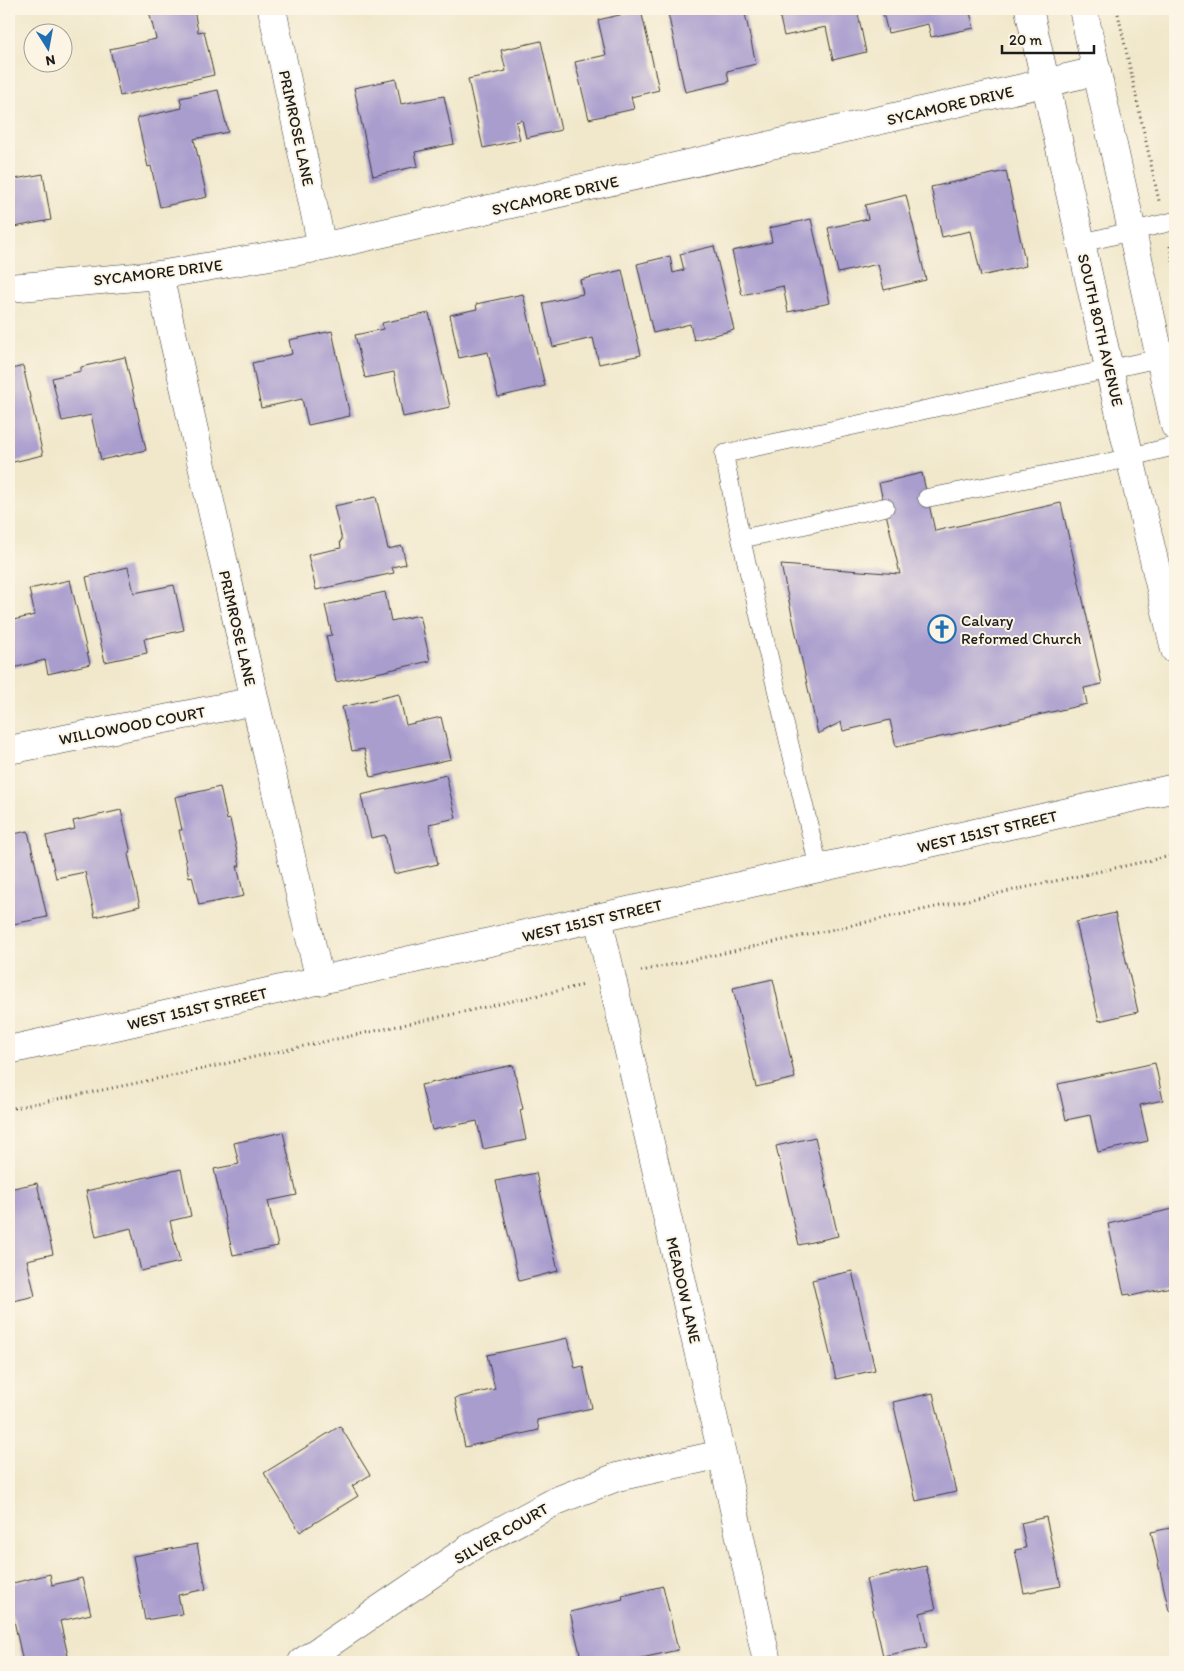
<svg xmlns="http://www.w3.org/2000/svg" width="1184" height="1671" font-family="Itim,sans-serif">
<style>
.building{fill:#a99dce}
.lines{fill:none;stroke-linecap:round;stroke-linejoin:round}
.service-casing{stroke:#3c3b36;stroke-width:19}
.minor-casing{stroke:#3c3b36;stroke-width:29}
.tertiary-casing{stroke:#3c3b36;stroke-width:29}
.path{stroke:#3c3b36;stroke-width:3;stroke-dasharray:1 4;stroke-linecap:butt}
.service{stroke:#fff;stroke-width:18}
.minor{stroke:#fff;stroke-width:28}
.tertiary{stroke:#fff;stroke-width:28}
.labels{text-anchor:middle;stroke-width:4;stroke-linejoin:round;paint-order:stroke}
.street-label{font-size:16px;fill:#1c1c1c;stroke:#fcf5e5}
.poi-label{font-size:16px;fill:#1c1c1c;stroke:#fcf5e5;text-anchor:start}
</style>
<rect width="100%" height="100%" fill="#fcf5e5"/>
<filter id="ink" filterUnits="userSpaceOnUse"><feTurbulence type="fractalNoise" baseFrequency=".02" numOctaves="2"/><feDisplacementMap in="SourceGraphic" scale="10" xChannelSelector="R" yChannelSelector="G"/><feConvolveMatrix kernelMatrix="1 2 1 2 8 2 1 2 1" color-interpolation-filters="sRGB"/></filter>
<filter id="wash" filterUnits="userSpaceOnUse"><feTurbulence type="fractalNoise" baseFrequency=".0096" numOctaves="4" result="noise"/><feDisplacementMap in="SourceGraphic" scale="20" xChannelSelector="R" yChannelSelector="G"/><feGaussianBlur stdDeviation="1.12" result="paint"/><feColorMatrix in="noise" values="0 0 0 0 0 0 0 0 0 0 0 0 0 0 0 0 0 1.4 0 .05"/><feComposite in="paint" operator="in"/></filter>
<g filter="url(#wash)">
<rect width="100%" height="100%" fill="#f1e8cc"/>
<g id="blocks">
<path class="building" d="M158,9H194L198,32L204,31L214,75L120,96L110,49L156,39L149,11Z
M688,9H744L756,64L727,71L729,82L685,92L668,13Z
M778,9H857L866,52L833,60L826,27L784,36Z
M882,9H969L974,28L931,37L928,24L888,33Z
M641,10L659,90L631,97L634,109L589,119L575,62L606,55L598,20Z
M541,41L561,130L526,138L522,120L516,122L520,140L483,148L468,79L506,71L501,50Z
M396,79L401,104L444,96L454,144L415,152L418,166L373,176L354,88Z
M218,90L228,132L194,139L207,197L160,207L151,166L148,167L137,118L182,108L180,98Z
M1006,171L1026,266L981,276L971,231L942,237L931,187Z
M43,174L51,220L9,228V180Z
M906,195L926,280L884,290L878,264L838,273L828,228L868,219L865,205Z
M811,219L830,303L788,312L783,286L742,295L732,251L772,242L769,228Z
M714,246L734,330L694,340L690,324L653,333L637,264L670,256L673,273L684,270L680,254Z
M622,270L641,355L599,364L593,338L553,347L543,303L583,294L580,280Z
M523,294L545,386L498,397L488,352L459,358L450,315L477,309L476,304Z
M429,313L450,407L403,417L394,372L365,378L355,335L383,329L382,323Z
M332,331L350,416L308,425L302,399L261,408L252,363L292,354L289,340Z
M125,357L146,450L101,460L91,415L62,421L52,378L81,371V367Z
M23,366L43,455L9,463V370Z
M922,473L935,531L1061,503L1102,684L1084,688L1087,704L896,747L890,720L843,731L841,722L818,734L781,565L900,574L879,483Z
M376,497L388,549L402,546L406,564L392,567L394,573L316,590L308,555L341,548L340,541L342,540L334,506Z
M128,567L134,593L174,585L184,630L144,639L147,653L105,662L86,577Z
M70,580L90,664L48,674L45,660L9,669V621L35,615L29,589Z
M385,592L391,621L420,615L430,661L336,682L326,636L332,635L325,605Z
M399,694L406,725L441,717L451,759L371,777L364,749L352,751L342,707Z
M446,775L456,818L429,824L438,864L394,874L385,835L371,838L361,795Z
M220,787L227,820L230,819L240,866H237L244,896L199,905L192,876L189,877L179,830H182L175,797Z
M121,810L131,853L128,854L140,906L95,917L85,872L56,878L46,836L75,829L73,821Z
M28,831L47,917L9,925V835Z
M1115,913L1138,1012L1099,1021L1076,922Z
M773,979L795,1078L756,1087L733,988Z
M1155,1063L1163,1100L1140,1105L1148,1141L1098,1152L1090,1115L1066,1120L1058,1084Z
M513,1065L523,1109L520,1110L526,1140L483,1149L477,1121L432,1130L421,1085Z
M283,1132L297,1195L268,1201L278,1246L233,1255L214,1169L239,1164L234,1143Z
M815,1137L838,1236L799,1245L776,1146Z
M181,1169L191,1216L170,1221L180,1262L141,1271L131,1228L96,1237L86,1191Z
M536,1173L558,1271L519,1281L496,1181Z
M37,1183L53,1254L27,1260L35,1296L9,1302V1189Z
M1173,1209L1175,1217V1286L1131,1296L1130,1294L1124,1295L1108,1224Z
M852,1271L875,1370L836,1379L812,1280Z
M568,1338L575,1368L583,1366L592,1408L537,1420L539,1430L465,1447L455,1398L495,1389L487,1355Z
M933,1393L956,1492L916,1501L893,1402Z
M340,1426L370,1475L352,1486L358,1496L300,1532L264,1473Z
M1046,1517L1061,1586L1024,1593L1015,1550L1026,1548L1021,1523Z
M1175,1527V1610L1169,1611L1151,1532Z
M197,1544L206,1589L178,1595L182,1614L145,1620L133,1556Z
M926,1566L936,1609L920,1613L927,1647L883,1656L866,1579Z
M50,1574L52,1585L82,1578L91,1614L60,1621L69,1660L60,1662H23L9,1598V1584Z
M663,1586L678,1650L623,1662H582L570,1612L623,1599L622,1596Z"/>
</g>
</g>
<g filter="url(#ink)">
<use href="#blocks" fill-opacity="0" stroke="#3c3b36" stroke-width="1"/>
<g class="lines">
<g class="service-casing">
<path id="service" d="M1081,243L1175,221
M927,498L1106,463L1175,446
M741,539L885,507
M819,869L741,539L724,454L1160,358"/>
</g>
<g class="minor-casing">
<path id="minor" d="M272,9L322,247
M159,275L255,701L320,981
M9,288L159,275L322,247L1097,71
M9,750L255,701
M598,918L722,1454L767,1662
M302,1662L474,1545L556,1501L617,1477L722,1454"/>
</g>
<g class="tertiary-casing">
<path id="tertiary" d="M1029,9L1109,368L1175,650
M1083,9L1175,426
M9,1050L1175,788"/>
</g>
<path class="path" d="M1117,9L1159,201
M1170,246L1175,270
M641,971L1175,855
M9,1109L181,1074L276,1052L463,1012L584,985"/>
<use href="#service" class="service"/>
<use href="#minor" class="minor"/>
<use href="#tertiary" class="tertiary"/>
</g>
</g>
<defs>
<g id="church-ring" transform="scale(1.4375)"><circle r="9.5" fill="#fcf5e5" stroke="#1f6fb2" stroke-width="1.5"/><path d="M-1.2-6h2.4v3.5h3.3v2.4h-3.3V6h-2.4V-.1h-3.3v-2.4h3.3Z" fill="#1f6fb2"/></g>
</defs>
<g fill-rule="evenodd">
<use href="#church-ring" x="942" y="629"/>
</g>
<g class="labels">
<g class="street-label">
<text transform="translate(950 105) rotate(-13)" y="6">SYCAMORE DRIVE</text>
<text transform="translate(297 128) rotate(78)" y="6">PRIMROSE LANE</text>
<text transform="translate(555 195) rotate(-13)" y="6">SYCAMORE DRIVE</text>
<text transform="translate(158 272) rotate(-7)" y="6">SYCAMORE DRIVE</text>
<text transform="translate(1101 330) rotate(77)" y="6">SOUTH 80TH AVENUE</text>
<text transform="translate(238 628) rotate(77)" y="6">PRIMROSE LANE</text>
<text transform="translate(132 725) rotate(-11)" y="6">WILLOWOOD COURT</text>
<text transform="translate(987 831) rotate(-13)" y="6">WEST 151ST STREET</text>
<text transform="translate(592 920) rotate(-13)" y="6">WEST 151ST STREET</text>
<text transform="translate(197 1008) rotate(-13)" y="6">WEST 151ST STREET</text>
<text transform="translate(684 1290) rotate(77)" y="6">MEADOW LANE</text>
<text transform="translate(501 1533) rotate(-30)" y="6">SILVER COURT</text>
</g>
<g class="poi-label">
<text x="961" y="626">Calvary<tspan x="961" dy="18">Reformed Church</tspan></text>
</g>
</g>
<rect width="1184" height="1671" fill="none" stroke="#fcf5e5" stroke-width="30"/>
<g transform="translate(48 48) rotate(169)"><circle r="24" fill="#fcf5e5" stroke="#a29e95"/>
<path d="M0-4L9 19L0 12L-9 19Z" fill="#1f6fb2"/>
<text y="-8" font-size="14" font-weight="bold" text-anchor="middle" fill="#1c1c1c">N</text>
</g>
<path d="M1002 45v8h92v-8" fill="none" stroke="#1c1c1c" stroke-width="2.5"/>
<text x="1009" y="45" font-size="15" fill="#1c1c1c" stroke="#fcf5e5" stroke-width="4" paint-order="stroke">20 m</text>
</svg>
